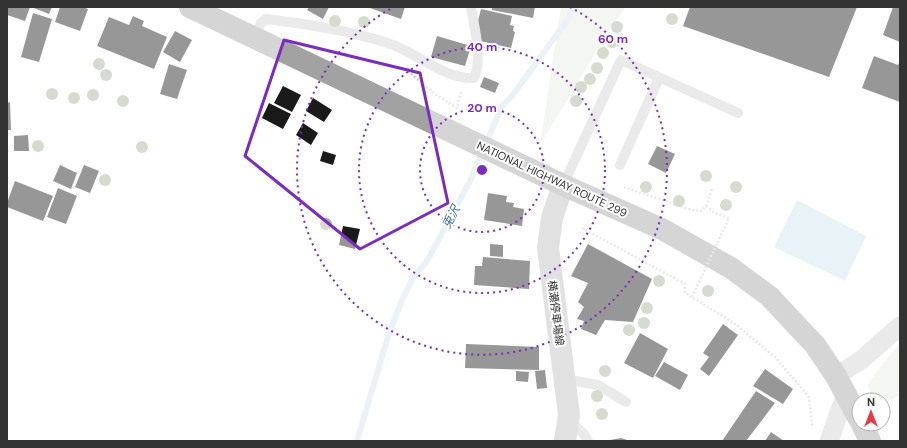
<svg xmlns="http://www.w3.org/2000/svg" width="907" height="448" font-family="'DM Sans','Noto Sans JP',sans-serif">
<style>
.green{fill:#e6ecdf}
.water{fill:#cfe2ee}
.lines{fill:none;stroke-linecap:round;stroke-linejoin:round}
.stream{stroke:#cfe2ee;stroke-width:6}
.building{fill:#1a1a1a}
.path{stroke:#cdcdcd;stroke-width:2.5;stroke-dasharray:2 2;stroke-linecap:butt}
.service{stroke:#d0d0d0;stroke-width:10}
.minor{stroke:#d0d0d0;stroke-width:19}
.secondary{stroke:#bdbdbd;stroke-width:22}
.trunk{stroke:#a2a2a2;stroke-width:22}
.path-bridge{stroke:#cdcdcd;stroke-width:2.5;stroke-dasharray:2 2;stroke-linecap:butt}
.tree{fill:#a2b095}
.marked{fill:none;stroke:#7b2cbf;stroke-width:3;stroke-linejoin:round}
.ring{fill:none;stroke:#7b2cbf;stroke-width:2;stroke-dasharray:2 4}
.labels{text-anchor:middle;stroke-width:4;stroke-linejoin:round;paint-order:stroke}
.street-label{font-size:11px;fill:#333;stroke:#fff}
.water-label{font-size:12px;font-style:italic;fill:#3f7597;stroke:#fff}
.centre{fill:#7b2cbf;stroke:#fff;stroke-width:2}
.ring-label{font-size:12px;text-anchor:middle;font-weight:bold;fill:#7b2cbf;stroke:#fff;stroke-width:4;stroke-linejoin:round;paint-order:stroke}
</style>
<rect width="100%" height="100%" fill="#fff"/>
<path class="green" d="M561,7H626L611,27L540,145Z
M900,343V395L883,404V400H875L867,386L880,367Z"/>
<path class="water" d="M797,200L866,236L845,281L774,247Z"/>
<g class="lines">
<path class="stream" d="M357,441L389,333L403,298L413,278L427,261L471,179L502,106L512,96L566,22L575,7"/>
</g>
<path class="building" d="M7,7H30L25,21L7,15Z
M31,7H52L49,14Z
M60,7H82L88,9L80,31L55,22Z
M309,7H329L323,19L307,10Z
M367,7H405L401,19Z
M492,7H535L533,18L492,10Z
M690,7H857L829,77L683,26Z
M893,7H900V42L883,35Z
M481,9L512,16L510,25L514,26L513,31L515,32L511,48L480,41L476,29Z
M33,13L52,19L39,62L21,57Z
M133,16L144,21L142,26L167,37L154,69L97,46L109,17L129,25Z
M175,31L192,40L180,62L163,52Z
M437,36L471,46L465,66L431,57Z
M874,56L898,65L900,61V102L862,88Z
M169,64L187,70L177,99L160,94Z
M484,77L499,83L495,93L480,87Z
M283,86L301,95L292,112L274,103Z
M313,98L332,110L324,122L306,111Z
M10,102L11,130H7V103Z
M269,103L291,114L283,129L262,118Z
M303,123L318,133L311,145L296,135Z
M28,135L29,151H14V136Z
M657,146L675,154L666,173L648,164Z
M323,151L336,155L333,165L320,161Z
M60,165L77,173L71,189L53,181Z
M84,165L99,171L90,193L75,187Z
M15,181L53,196L43,221L7,207V203Z
M58,188L77,196L66,224L47,217Z
M488,193L507,196L506,202L514,203L513,207L524,209L522,226L484,220Z
M343,226L360,229L355,249L339,245Z
M490,244L503,245V257L490,256Z
M588,244L652,279L633,322L605,320L596,335L581,329L584,321L577,319L584,307L578,302L588,283L571,276Z
M483,257L530,261L529,289L474,285L475,266H482Z
M723,324L738,335L709,376L700,369L709,357L703,353Z
M640,333L668,349L653,378L624,363Z
M466,344L539,347V370L465,368Z
M664,362L688,375L680,390L655,376Z
M765,369L793,389L783,404L753,386Z
M545,370L547,388L537,389L535,371Z
M516,371L529,372L528,382L516,381Z
M756,391L775,403L746,441H722Z
M771,432L784,441H765Z
M621,438L630,441H610V440Z"/>
<g class="lines">
<path class="path" d="M408,71L435,94L457,108L461,92
M624,187L692,210L702,211L706,206L712,189
M706,206L715,213L729,218
M582,228L685,284V293L734,323L776,358L809,397L812,427"/>
<path class="service" d="M254,38L261,23L266,19C307,24 355,31 393,45C418,54 446,80 474,78C483,59 474,27 471,7
M620,165L659,78
M563,185L621,60L738,113
M564,379L598,385L626,402
M569,420L584,434L588,441"/>
<path class="minor" d="M836,376L861,360L900,326
M829,441L846,393"/>
<path class="secondary" d="M563,185L552,218L548,248L569,415L565,441"/>
<path class="trunk" d="M190,7L563,185L662,229L731,268L769,296L815,345L836,376L859,419
M862,424L870,441"/>
<path class="path-bridge" d="M692,297L729,218"/>
</g>
<g class="tree">
<circle cx="672" cy="19" r="6"/>
<circle cx="335" cy="21" r="6"/>
<circle cx="364" cy="22" r="6"/>
<circle cx="617" cy="27" r="6"/>
<circle cx="612" cy="42" r="6"/>
<circle cx="603" cy="53" r="6"/>
<circle cx="99" cy="64" r="6"/>
<circle cx="597" cy="68" r="6"/>
<circle cx="106" cy="75" r="6"/>
<circle cx="590" cy="79" r="6"/>
<circle cx="581" cy="87" r="6"/>
<circle cx="52" cy="94" r="6"/>
<circle cx="93" cy="95" r="6"/>
<circle cx="74" cy="98" r="6"/>
<circle cx="123" cy="101" r="6"/>
<circle cx="576" cy="101" r="6"/>
<circle cx="38" cy="146" r="6"/>
<circle cx="142" cy="147" r="6"/>
<circle cx="706" cy="176" r="6"/>
<circle cx="105" cy="180" r="6"/>
<circle cx="646" cy="187" r="6"/>
<circle cx="736" cy="187" r="6"/>
<circle cx="679" cy="201" r="6"/>
<circle cx="726" cy="205" r="6"/>
<circle cx="326" cy="224" r="6"/>
<circle cx="659" cy="281" r="6"/>
<circle cx="708" cy="291" r="6"/>
<circle cx="647" cy="308" r="6"/>
<circle cx="644" cy="323" r="6"/>
<circle cx="629" cy="330" r="6"/>
<circle cx="605" cy="371" r="6"/>
<circle cx="597" cy="396" r="6"/>
<circle cx="602" cy="414" r="6"/>
</g>
<path d="M0 0H907V448H0ZM284,40L420,73L448,203L360,249L245,156Z" fill="#fff" fill-opacity=".55" fill-rule="evenodd"/>
<path class="marked" d="M284,40L420,73L448,203L360,249L245,156Z"/>
<g class="ring">
<circle cx="482" cy="170" r="62"/>
<circle cx="482" cy="170" r="123"/>
<path d="M570 7A185 185 0 1 1 394 7"/>
</g>
<g class="labels">
<g class="street-label">
<text transform="translate(552 179) rotate(25)" y="4">NATIONAL HIGHWAY ROUTE 299</text>
<text transform="translate(556 313) rotate(83)" y="4">横瀬停車場線</text>
</g>
<g class="water-label">
<text transform="translate(451 217) rotate(-62)" y="4">兎沢</text>
</g>
</g>
<circle cx="482" cy="170" r="6" class="centre"/>
<g class="ring-label">
<text x="613" y="43">60 m</text>
<text x="482" y="51">40 m</text>
<text x="482" y="112">20 m</text>
</g>
<rect width="907" height="448" fill="none" stroke="#333333" stroke-width="16"/>
<g transform="translate(871 412)"><circle r="19" fill="#ffffff" stroke="#adadad"/>
<path d="M0-3L7 15L0 10L-7 15Z" fill="#e63946"/>
<text y="-6" font-size="11" font-weight="bold" text-anchor="middle" fill="#333333">N</text>
</g>
</svg>
